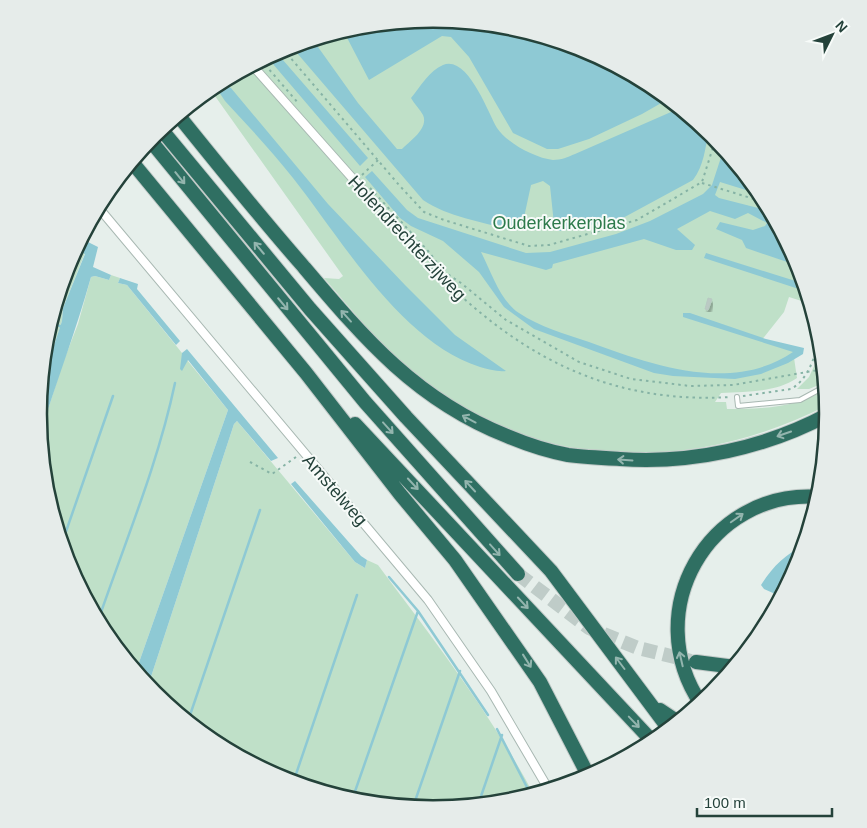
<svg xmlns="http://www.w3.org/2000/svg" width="867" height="828" font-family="Helvetica,sans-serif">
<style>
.green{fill:#bfe0c8}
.water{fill:#8ec9d4}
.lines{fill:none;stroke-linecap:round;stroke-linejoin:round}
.stream{stroke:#8ec9d4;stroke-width:2.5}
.building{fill:#bbcac4;stroke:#b8c9c2;filter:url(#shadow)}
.motorway-tunnel{stroke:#bfccc8;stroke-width:14;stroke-dasharray:14 7;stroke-linecap:butt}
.service-casing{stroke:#a8b8b2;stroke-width:6}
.minor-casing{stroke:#a8b8b2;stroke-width:10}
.motorway-casing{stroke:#c2cac8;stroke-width:16}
.path{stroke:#86b3a5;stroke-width:2;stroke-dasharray:2.5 4;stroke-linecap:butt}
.service{stroke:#fff;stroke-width:4}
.minor{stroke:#fff;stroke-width:8}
.motorway{stroke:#2f6f62;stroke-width:14}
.oneway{stroke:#93b5ae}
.labels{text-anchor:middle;stroke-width:4;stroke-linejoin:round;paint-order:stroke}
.park-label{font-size:18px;fill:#2d7a4b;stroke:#f7fbf9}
.street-label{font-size:18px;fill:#24423a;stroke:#f7fbf9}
.rim{fill:none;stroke:#24423a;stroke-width:2.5}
</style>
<defs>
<filter id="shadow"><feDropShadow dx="2" dy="4" stdDeviation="1" flood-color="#0004"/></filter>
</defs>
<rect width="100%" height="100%" fill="#e6efeb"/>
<path class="green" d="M434,19L511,26L585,49L653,86L713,135L762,195L799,263L811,304L789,297L784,312L761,341L793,351L797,378C775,393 747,391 721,393L715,402H726L727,409C760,409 798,408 826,389L828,405C704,468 561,474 442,395C395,365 360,319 324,278L339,279L343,276L210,89L283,49L357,26Z
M75,250L85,253L63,308L62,321L41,385C46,339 53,291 75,250Z
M111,275L120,278L118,283L127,285L182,353V359L187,360L228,410L136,671L105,633L68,565L46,491L40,435L62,365L78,324L91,277L95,276L109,280Z
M822,349L826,382L809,389H797L809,377Z
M237,421L355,562L365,568L367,560L378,565C433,639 490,712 534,795C417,828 280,797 187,721C174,710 159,699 148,686L234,424Z"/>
<path class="water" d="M434,19C459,21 486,22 511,26C559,36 627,64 664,95L663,102L642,114L589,139L558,149H547L513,133L469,57L451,37L442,36L369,80L343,30L357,26Z
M313,40L358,103L397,149H402C410,141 429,128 423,115C420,109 414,104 411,98C420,87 430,70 443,65C468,55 488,113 497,128C507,143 535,158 553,160C561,160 568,157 575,154L671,112L674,102L709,131C705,148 704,166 693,180L621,219L559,231L554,224L550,186L543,181L531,185L523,222L511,230C483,222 448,217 423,200L291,46Z
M276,52L368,158L360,166L267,57Z
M222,83L231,88L328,204L405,285L455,335L506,371C497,372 488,369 480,367C401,342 342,240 293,178C272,151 248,126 225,101L219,92Z
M724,148L762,195L720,182L715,195L719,198L762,209L765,213L773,214L793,252V264L746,248L742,240L716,229L720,222L753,230L765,226L767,223L748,213L735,219L710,211L677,229L695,245L692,250H676L644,239L553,264L552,268L546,270L481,252C491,271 500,301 519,313C540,327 565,334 589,342C652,365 731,394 793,352L683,317V313H690L766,339L804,348L803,354L788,363L761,374L735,379L673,376L654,373L534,329L504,307L479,272L443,241L411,226L400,218L365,177L372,171L407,210L418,218L526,253L550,252L616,234L650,221L703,194L712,185Z
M79,242H88L98,247L93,267L111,275L109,280L95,276L91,277C76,331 56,382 40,435L38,414L41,385L62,321L63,308L85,254L75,250Z
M706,253L805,284L808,292L704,258Z
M120,278L138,284L137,289L180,341L176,345L127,285L118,283Z
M187,349L278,458L271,461L237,421L234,424L148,686L136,671L228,410L188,360L182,371L180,369L182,353Z
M295,481L361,556L367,560L365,568L355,562L291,484Z
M805,544L799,566L782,597L764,589L761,585C773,566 785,555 805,544Z"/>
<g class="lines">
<path class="stream" d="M50,323L63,327
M62,543L113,396
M389,577L418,611L488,715
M98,621C125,542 158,464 175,383
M188,721L260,510
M497,729L531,795
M293,783L357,595
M352,800L418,611
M478,805L502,735
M413,807L460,671"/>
</g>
<path class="building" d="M708,298L712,299L708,310L705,309Z"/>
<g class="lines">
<path class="motorway-tunnel" d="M518,574L589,628L638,648L691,661"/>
<g class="service-casing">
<path id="service" d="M737,397L738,406L800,400L826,386"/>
</g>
<g class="minor-casing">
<path id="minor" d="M252,65L362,189
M98,207L428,600L491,691L549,790"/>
</g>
<g class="motorway-casing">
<path id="motorway" d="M178,115C219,166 260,217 303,266C364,338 416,400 507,436C526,444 547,451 568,455C585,457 603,458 620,459C691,464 766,448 829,414
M161,129L310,309L406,417L551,571L669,729
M150,140L365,402L518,574
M132,162L306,373L400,494L455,560L540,682L589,777
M355,424L653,742
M696,662L735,667
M701,704C639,612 708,489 819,497
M660,710L678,722"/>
</g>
<path class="path" d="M283,49L399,185L424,212L444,220L529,246L549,245L637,220L702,182L716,138
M261,60L299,104
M362,175L378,160
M702,183L767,203
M370,188L429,252L443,271L461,283L506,320L579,362L631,379L690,386L733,385L824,369
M367,195C465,314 566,407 731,397
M743,396L791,389C810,378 814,356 821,336
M250,462L272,474L296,457"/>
<use href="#service" class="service"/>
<use href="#minor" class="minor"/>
<use href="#motorway" class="motorway"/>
</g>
<defs><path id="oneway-shaft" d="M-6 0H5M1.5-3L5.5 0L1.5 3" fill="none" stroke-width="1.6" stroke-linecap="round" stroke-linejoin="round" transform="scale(1.25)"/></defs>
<g class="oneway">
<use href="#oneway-shaft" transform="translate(180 178) rotate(51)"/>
<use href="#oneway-shaft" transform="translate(259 248) rotate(-130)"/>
<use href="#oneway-shaft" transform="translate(283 304) rotate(50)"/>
<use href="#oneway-shaft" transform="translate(346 316) rotate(-132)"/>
<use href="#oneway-shaft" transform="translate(469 419) rotate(-152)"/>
<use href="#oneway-shaft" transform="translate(388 428) rotate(48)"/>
<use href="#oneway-shaft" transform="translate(784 434) rotate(161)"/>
<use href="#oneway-shaft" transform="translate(625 460) rotate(-176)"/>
<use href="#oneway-shaft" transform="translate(413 484) rotate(47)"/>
<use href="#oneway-shaft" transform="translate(470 486) rotate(-133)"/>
<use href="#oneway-shaft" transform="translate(737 518) rotate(-35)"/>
<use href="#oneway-shaft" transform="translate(495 550) rotate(48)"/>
<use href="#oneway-shaft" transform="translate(523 603) rotate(47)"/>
<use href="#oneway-shaft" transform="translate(681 659) rotate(-103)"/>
<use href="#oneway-shaft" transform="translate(527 661) rotate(58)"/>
<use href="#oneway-shaft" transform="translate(620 663) rotate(-127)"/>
<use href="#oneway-shaft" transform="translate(634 722) rotate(46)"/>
</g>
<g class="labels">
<g class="park-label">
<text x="559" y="229">Ouderkerkerplas</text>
</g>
<g class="street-label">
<text transform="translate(407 238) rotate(47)" y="6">Holendrechterzijweg</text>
<text transform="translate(335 490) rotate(49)" y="6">Amstelweg</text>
</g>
</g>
<path d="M0 0H867V828H0ZM47 414a386 386 0 1 1 772 0a386 386 0 1 1-772 0Z" fill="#e6ecea" fill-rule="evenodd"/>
<path class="rim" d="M47 414a386 386 0 1 1 772 0a386 386 0 1 1-772 0Z"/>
<g transform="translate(832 35) rotate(48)" stroke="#f7fbf9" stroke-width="4" paint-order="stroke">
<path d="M0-4L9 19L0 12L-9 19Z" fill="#24423a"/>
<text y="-8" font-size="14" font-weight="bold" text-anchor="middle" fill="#24423a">N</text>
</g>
<path d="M697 808v8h135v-8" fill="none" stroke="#24423a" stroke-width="2.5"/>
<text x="704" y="808" font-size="15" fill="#24423a" stroke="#f7fbf9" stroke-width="4" paint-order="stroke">100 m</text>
</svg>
